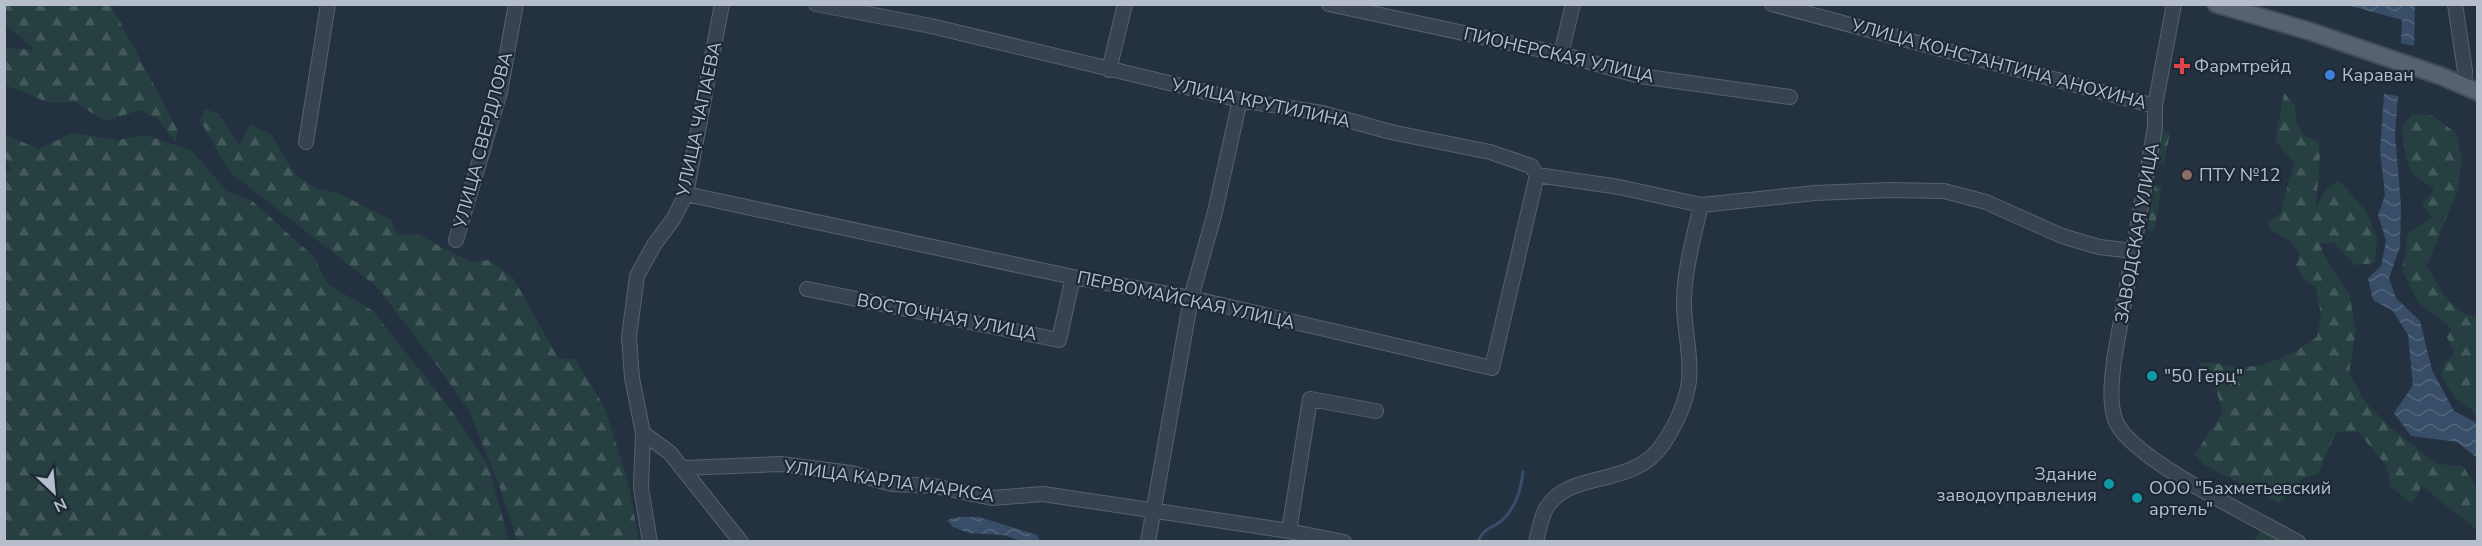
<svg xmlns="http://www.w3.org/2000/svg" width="2482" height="546" font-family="'Nunito Sans',sans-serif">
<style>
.green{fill:#263f41}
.forest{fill:url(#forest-firs)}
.water{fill:url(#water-waves)}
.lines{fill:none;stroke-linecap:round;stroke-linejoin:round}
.stream{stroke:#384e68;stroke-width:3}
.minor-casing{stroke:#56616d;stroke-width:16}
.major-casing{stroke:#424c59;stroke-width:20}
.minor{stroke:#384350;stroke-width:14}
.major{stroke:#566270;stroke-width:16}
.health-dot{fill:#e0444e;stroke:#1d2835;stroke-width:2}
.shop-dot{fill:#3f7fe0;stroke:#1d2835;stroke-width:2}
.education-dot{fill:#8d6e63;stroke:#1d2835;stroke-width:2}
.culture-dot{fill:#0f9aa8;stroke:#1d2835;stroke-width:2}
.labels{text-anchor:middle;stroke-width:4.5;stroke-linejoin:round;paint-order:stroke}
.street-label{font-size:18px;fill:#b5beca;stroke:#1d2835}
.poi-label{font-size:18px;fill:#b5beca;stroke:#1d2835;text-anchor:start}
</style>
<defs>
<pattern id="forest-firs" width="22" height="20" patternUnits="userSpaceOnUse" patternTransform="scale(1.5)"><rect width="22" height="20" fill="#263f41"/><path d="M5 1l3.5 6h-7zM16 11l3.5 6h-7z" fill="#43595b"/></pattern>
<pattern id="water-waves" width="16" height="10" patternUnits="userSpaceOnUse" patternTransform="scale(1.5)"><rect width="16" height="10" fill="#384e68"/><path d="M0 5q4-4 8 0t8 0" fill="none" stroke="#53667c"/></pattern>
</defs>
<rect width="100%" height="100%" fill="#243140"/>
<path class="green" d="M2265,522L2299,542H2253Z"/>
<path class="forest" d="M5,4L111,5L178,130L176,143L158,119L140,110L105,121L75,102L50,103L5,85V48L35,50L5,24Z
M2284,93L2295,105L2296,122L2303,135L2318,141L2320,155L2316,207L2327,189L2339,181L2366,211L2377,238L2375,263L2355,265L2334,243H2319L2330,266L2349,293L2356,330L2349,373L2365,402L2391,428L2437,464L2463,466L2477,488V530L2422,486L2412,504L2391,487L2386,465L2358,432H2336L2318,474L2302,479L2279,503L2204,465L2195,454L2223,412L2214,384L2199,363C2216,361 2220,365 2235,367C2266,369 2293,354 2317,337L2321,314L2316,288L2303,279L2296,265L2300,254L2290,241L2271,230L2267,222L2281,213C2284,195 2290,181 2294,163L2275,141Z
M204,109L217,113L240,145L250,124L272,135L295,174L315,188L338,193L391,220L398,234L419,235L470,262L489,260L514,279L558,358L575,359L605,408L629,486L639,541H517L500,488L469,411L439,368L377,287L231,173L200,121Z
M2412,114L2432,115L2456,133L2462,159L2458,190L2427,265C2438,285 2452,315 2477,317V420L2472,410L2456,399L2441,376L2444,364L2454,353L2447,337L2452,329L2418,302L2402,270L2408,233L2432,217L2422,205L2434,190C2427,182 2420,181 2414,174C2404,163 2404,140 2402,125Z
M2162,131L2170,132L2164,165L2156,163Z
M73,133L118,140L145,135L191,150L227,191L250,199L314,257L327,284L372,310L446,403L488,464L509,541H5L4,172L11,170L5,156V134L38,149Z
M2155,185L2162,186L2154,231L2147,230Z"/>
<path class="water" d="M2347,5H2415L2414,46L2401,43L2402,20Z
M2384,94L2398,96L2395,134L2401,205L2400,247L2389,278L2396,298L2420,321L2432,370L2454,411L2477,423V458L2457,442L2411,436L2394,413L2413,385L2408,335L2393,311L2373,300L2368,278L2381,266L2386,241L2378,215L2385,195L2380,150Z
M959,517H979L1037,535L1040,541H1022L1003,535L969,533L953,527L947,520Z"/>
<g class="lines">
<path class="stream" d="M1476,542L1479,540C1482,530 1492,528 1500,522C1515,510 1521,490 1523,472"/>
<g class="minor-casing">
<path id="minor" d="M816,4L931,26L1240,100L1322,113L1391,132L1490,152L1531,166L1537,175L1619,187L1701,205L1815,193L1889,190L1944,191L1986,202L2062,236L2099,247L2133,251
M1329,4L1561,54L1640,76L1790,97
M1772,4L2155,106
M2174,4L2155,106V127L2114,360C2112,379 2108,405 2117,424C2137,462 2257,519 2298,542
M2455,4L2465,71L2464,87
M1561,54L1573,4
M1109,70L1125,4
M306,142L328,4
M686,194L1073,277L1191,298L1492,368L1537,175
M456,240L500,92L516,4
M807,289L1059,340L1073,277
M643,433L670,453L741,542
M683,468L780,464L851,473L892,484L934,486L992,498L1043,494L1283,530L1344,542
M1289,531L1310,399L1376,411
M650,542L641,488L643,433L632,378L629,337L637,276L654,245L674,218L686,194L722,4
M1148,542L1191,298L1215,212L1240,100
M1536,542C1539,531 1541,516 1547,507C1571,469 1633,489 1663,444C1675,426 1686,403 1689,381C1692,354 1683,326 1684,299C1685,268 1694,235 1701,205"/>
</g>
<g class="major-casing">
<path id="major" d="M2216,4L2309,31L2441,76L2478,92"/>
</g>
<use href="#minor" class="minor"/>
<use href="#major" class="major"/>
</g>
<path class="health-dot" d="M2179 57h6v6h6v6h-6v6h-6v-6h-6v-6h6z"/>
<circle class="shop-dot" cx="2330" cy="75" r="6"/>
<circle class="education-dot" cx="2187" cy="175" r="6"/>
<g class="culture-dot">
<circle cx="2152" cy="376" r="6"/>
<circle cx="2109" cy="484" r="6"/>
<circle cx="2137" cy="498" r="6"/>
</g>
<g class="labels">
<g class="street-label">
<text transform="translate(1559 55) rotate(13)" y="6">ПИОНЕРСКАЯ УЛИЦА</text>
<text transform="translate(1999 64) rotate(15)" y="6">УЛИЦА КОНСТАНТИНА АНОХИНА</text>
<text transform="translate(1261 103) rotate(12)" y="6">УЛИЦА КРУТИЛИНА</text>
<text transform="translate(699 119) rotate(-78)" y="6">УЛИЦА ЧАПАЕВА</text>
<text transform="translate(483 140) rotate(-75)" y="6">УЛИЦА СВЕРДЛОВА</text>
<text transform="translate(2137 233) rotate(-80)" y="6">ЗАВОДСКАЯ УЛИЦА</text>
<text transform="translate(1186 300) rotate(12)" y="6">ПЕРВОМАЙСКАЯ УЛИЦА</text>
<text transform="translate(947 317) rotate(11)" y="6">ВОСТОЧНАЯ УЛИЦА</text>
<text transform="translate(889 481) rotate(8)" y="6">УЛИЦА КАРЛА МАРКСА</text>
</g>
<g class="poi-label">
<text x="2194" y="72">Фармтрейд</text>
<text x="2342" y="81">Караван</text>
<text x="2199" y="181">ПТУ №12</text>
<text x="2164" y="382">"50 Герц"</text>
<text x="2097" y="480" text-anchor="end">Здание<tspan x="2097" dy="21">заводоуправления</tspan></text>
<text x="2149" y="494">ООО "Бахметьевский<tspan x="2149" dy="21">артель"</tspan></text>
</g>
</g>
<rect width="2482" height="546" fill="none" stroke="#b5beca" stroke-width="12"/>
<g transform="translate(54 492) rotate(154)" stroke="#1d2835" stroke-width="4.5" paint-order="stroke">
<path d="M0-4.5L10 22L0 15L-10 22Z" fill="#b5beca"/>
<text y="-9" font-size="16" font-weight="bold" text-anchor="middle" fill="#b5beca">N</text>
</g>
</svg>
